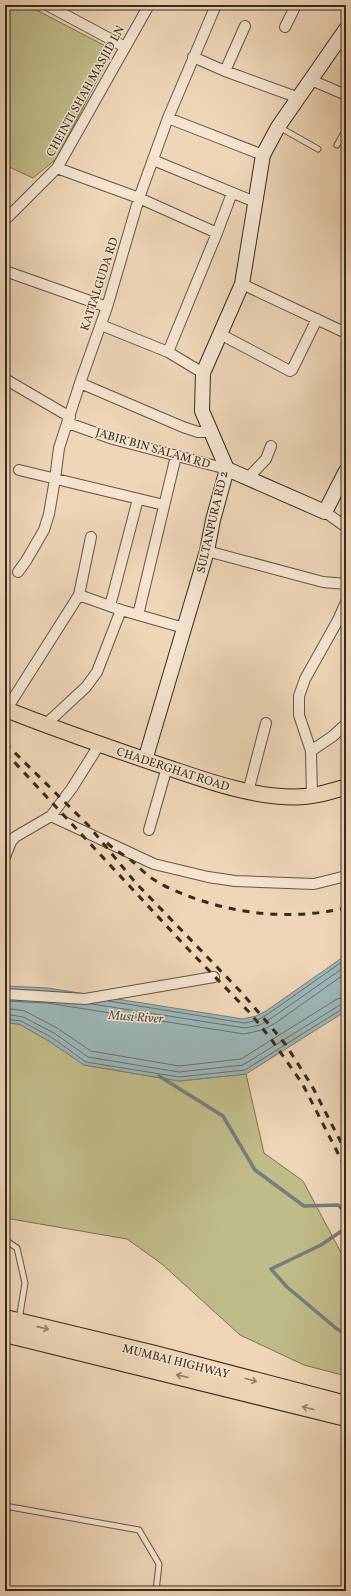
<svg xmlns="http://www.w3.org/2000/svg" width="351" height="1596" font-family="Vollkorn,serif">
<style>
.green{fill:#c0bc89;stroke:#7c7453}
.water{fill:#9cb7b8;stroke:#747f7a}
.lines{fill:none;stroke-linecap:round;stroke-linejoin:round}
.shore{stroke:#6a716a;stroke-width:1}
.stream{stroke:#747f7a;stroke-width:3.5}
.lane-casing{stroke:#665644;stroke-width:7}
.street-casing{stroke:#665644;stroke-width:12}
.secondary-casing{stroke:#382b1d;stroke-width:16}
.primary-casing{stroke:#382b1d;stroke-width:17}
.highway-casing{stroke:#382b1d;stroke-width:20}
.lane{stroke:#f4e4d0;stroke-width:5}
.street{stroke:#f4e4d0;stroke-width:10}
.secondary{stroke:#f4e4d0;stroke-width:14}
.primary{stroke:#eed6b7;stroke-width:15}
.highway{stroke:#eed6b7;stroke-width:18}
.rail{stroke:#382b1d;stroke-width:3;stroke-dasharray:7 7;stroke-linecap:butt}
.oneway{stroke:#93806a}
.labels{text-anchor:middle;stroke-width:3;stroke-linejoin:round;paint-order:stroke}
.street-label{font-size:12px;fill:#382b1d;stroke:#f4e4d0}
.water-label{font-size:13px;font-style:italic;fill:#514e44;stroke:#f4e4d0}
</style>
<rect width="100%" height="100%" fill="#eed6b7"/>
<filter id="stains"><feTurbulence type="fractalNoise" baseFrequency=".005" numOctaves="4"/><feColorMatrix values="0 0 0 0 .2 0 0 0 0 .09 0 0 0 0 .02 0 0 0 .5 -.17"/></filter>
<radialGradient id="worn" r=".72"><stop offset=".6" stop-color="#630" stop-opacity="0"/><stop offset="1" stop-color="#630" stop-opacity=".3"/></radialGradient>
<path class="green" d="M5,5H27L113,50L56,159L33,178L5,165Z
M5,1023L19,1024L49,1041L84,1065L179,1081L246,1074L264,1153L303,1181L346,1262V1376L304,1365L240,1335L162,1264L127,1239L5,1218Z"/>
<path class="water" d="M346,955V1011L246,1074L179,1081L84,1065L49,1041L19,1024L5,1023V986L48,988L243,1019L256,1016L266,1011Z"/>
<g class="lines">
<path class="shore" d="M5,1001L47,1003L244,1034L262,1030L274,1024L346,973
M108,1001L244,1023L258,1020L268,1014L346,959
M92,1004L245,1028L260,1025L270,1019L346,966
M5,1008L25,1011L57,1028L91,1051L179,1066L241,1059L337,999L346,997
M5,1014L23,1017L54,1033L88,1057L179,1072L243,1065L340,1005L346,1003
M5,1019L21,1021L51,1037L86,1062L179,1077L245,1070L342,1009L346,1008"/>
<path class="stream" d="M159,1076L223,1116L255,1170L304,1206L338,1205L346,1213
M346,1228L321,1245L271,1269L287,1287L337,1329L346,1334"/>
<g class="lane-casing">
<path id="lane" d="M279,127L318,149
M337,145L346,129
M5,1240L17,1248L25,1283L19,1320
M5,1506L139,1530L159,1564L156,1591"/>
</g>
<g class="street-casing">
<path id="street" d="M47,5L125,47
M285,27L296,5
M193,57L225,71L299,98
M225,71L245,26
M311,80L346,95
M168,118L263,155
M153,160L255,202
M57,168L139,198L217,233
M5,220L57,168L149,5
M5,271L107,307
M242,284L346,333
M101,325L168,352L203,373
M220,334L290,371L292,370L317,319
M168,352L217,233L232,193
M5,379L70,417
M80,383L183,427L198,432H210
M68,423L113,439L227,469
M19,470L164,505
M248,478L266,459L271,446
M325,512L346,527
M207,551L323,582L346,584
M18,572L26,561L44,530L49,514L55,479L59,448L80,383L107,307L139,198L168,118L216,5
M79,595L121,610L184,628
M110,606L138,499
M138,615L176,456
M6,710L79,595L91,537
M45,725L86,687L97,672L121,610
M311,751L333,736L346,724
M248,792L266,723
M312,796L311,751L299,715V696L305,679L338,620L346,602
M51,816L154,864L208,877L235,881L314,884L346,876
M149,830L167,767
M5,857L11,842L15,837L51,816L72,788L99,745
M5,994L85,999L214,977"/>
</g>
<g class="secondary-casing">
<path id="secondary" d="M227,469L325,512L346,471
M145,760L207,551L213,520L227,469L202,411L203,373L242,284L263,155L278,127L346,29"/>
</g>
<g class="primary-casing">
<path id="primary" d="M5,709C57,730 110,748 163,766C205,780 250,797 295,797C313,797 329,792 346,787"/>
</g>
<g class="highway-casing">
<path id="highway" d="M5,1319L155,1355L346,1405
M5,1333L346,1417"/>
</g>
<use href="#lane" class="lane"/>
<use href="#street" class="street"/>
<use href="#secondary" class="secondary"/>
<use href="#primary" class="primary"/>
<use href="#highway" class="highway"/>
<path class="rail" d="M5,743L88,825L135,882L241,992L272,1028L286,1045L312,1086L346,1152
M5,752L188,949L251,1014L271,1039L302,1083L346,1169
M107,843C115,850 124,855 132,861C140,868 148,877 158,882C167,888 178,892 188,896C239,915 293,920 346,908"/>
</g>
<defs><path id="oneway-shaft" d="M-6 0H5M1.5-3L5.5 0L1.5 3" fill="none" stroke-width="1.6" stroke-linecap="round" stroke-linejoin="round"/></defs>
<g class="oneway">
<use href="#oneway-shaft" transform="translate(43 1328) rotate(13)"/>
<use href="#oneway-shaft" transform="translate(182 1376) rotate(-167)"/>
<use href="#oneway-shaft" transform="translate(251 1380) rotate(15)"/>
<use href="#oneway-shaft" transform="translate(308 1408) rotate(-166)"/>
</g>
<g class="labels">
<g class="street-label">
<text transform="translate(85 91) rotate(-61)" y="4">CHEINTI SHAH MASJID LN</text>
<text transform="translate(99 284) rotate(-72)" y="4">KATTALGUDA RD</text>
<text transform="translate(153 448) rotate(16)" y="4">JABIR BIN SALAM RD</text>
<text transform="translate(212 522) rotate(-77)" y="4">SULTANPURA RD 2</text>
<text transform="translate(173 769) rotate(18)" y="4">CHADERGHAT ROAD</text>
<text transform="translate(176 1361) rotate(14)" y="4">MUMBAI HIGHWAY</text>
</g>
<g class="water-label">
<text transform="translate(136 1016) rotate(4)" y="5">Musi River</text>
</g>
</g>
<rect width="351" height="1596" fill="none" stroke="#eed6b7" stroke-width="20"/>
<rect x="6" y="6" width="339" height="1584" fill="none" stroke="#382b1d" stroke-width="2"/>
<rect x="10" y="10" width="331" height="1576" fill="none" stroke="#382b1d"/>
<rect width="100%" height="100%" filter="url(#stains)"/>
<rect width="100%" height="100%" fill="url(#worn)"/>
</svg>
